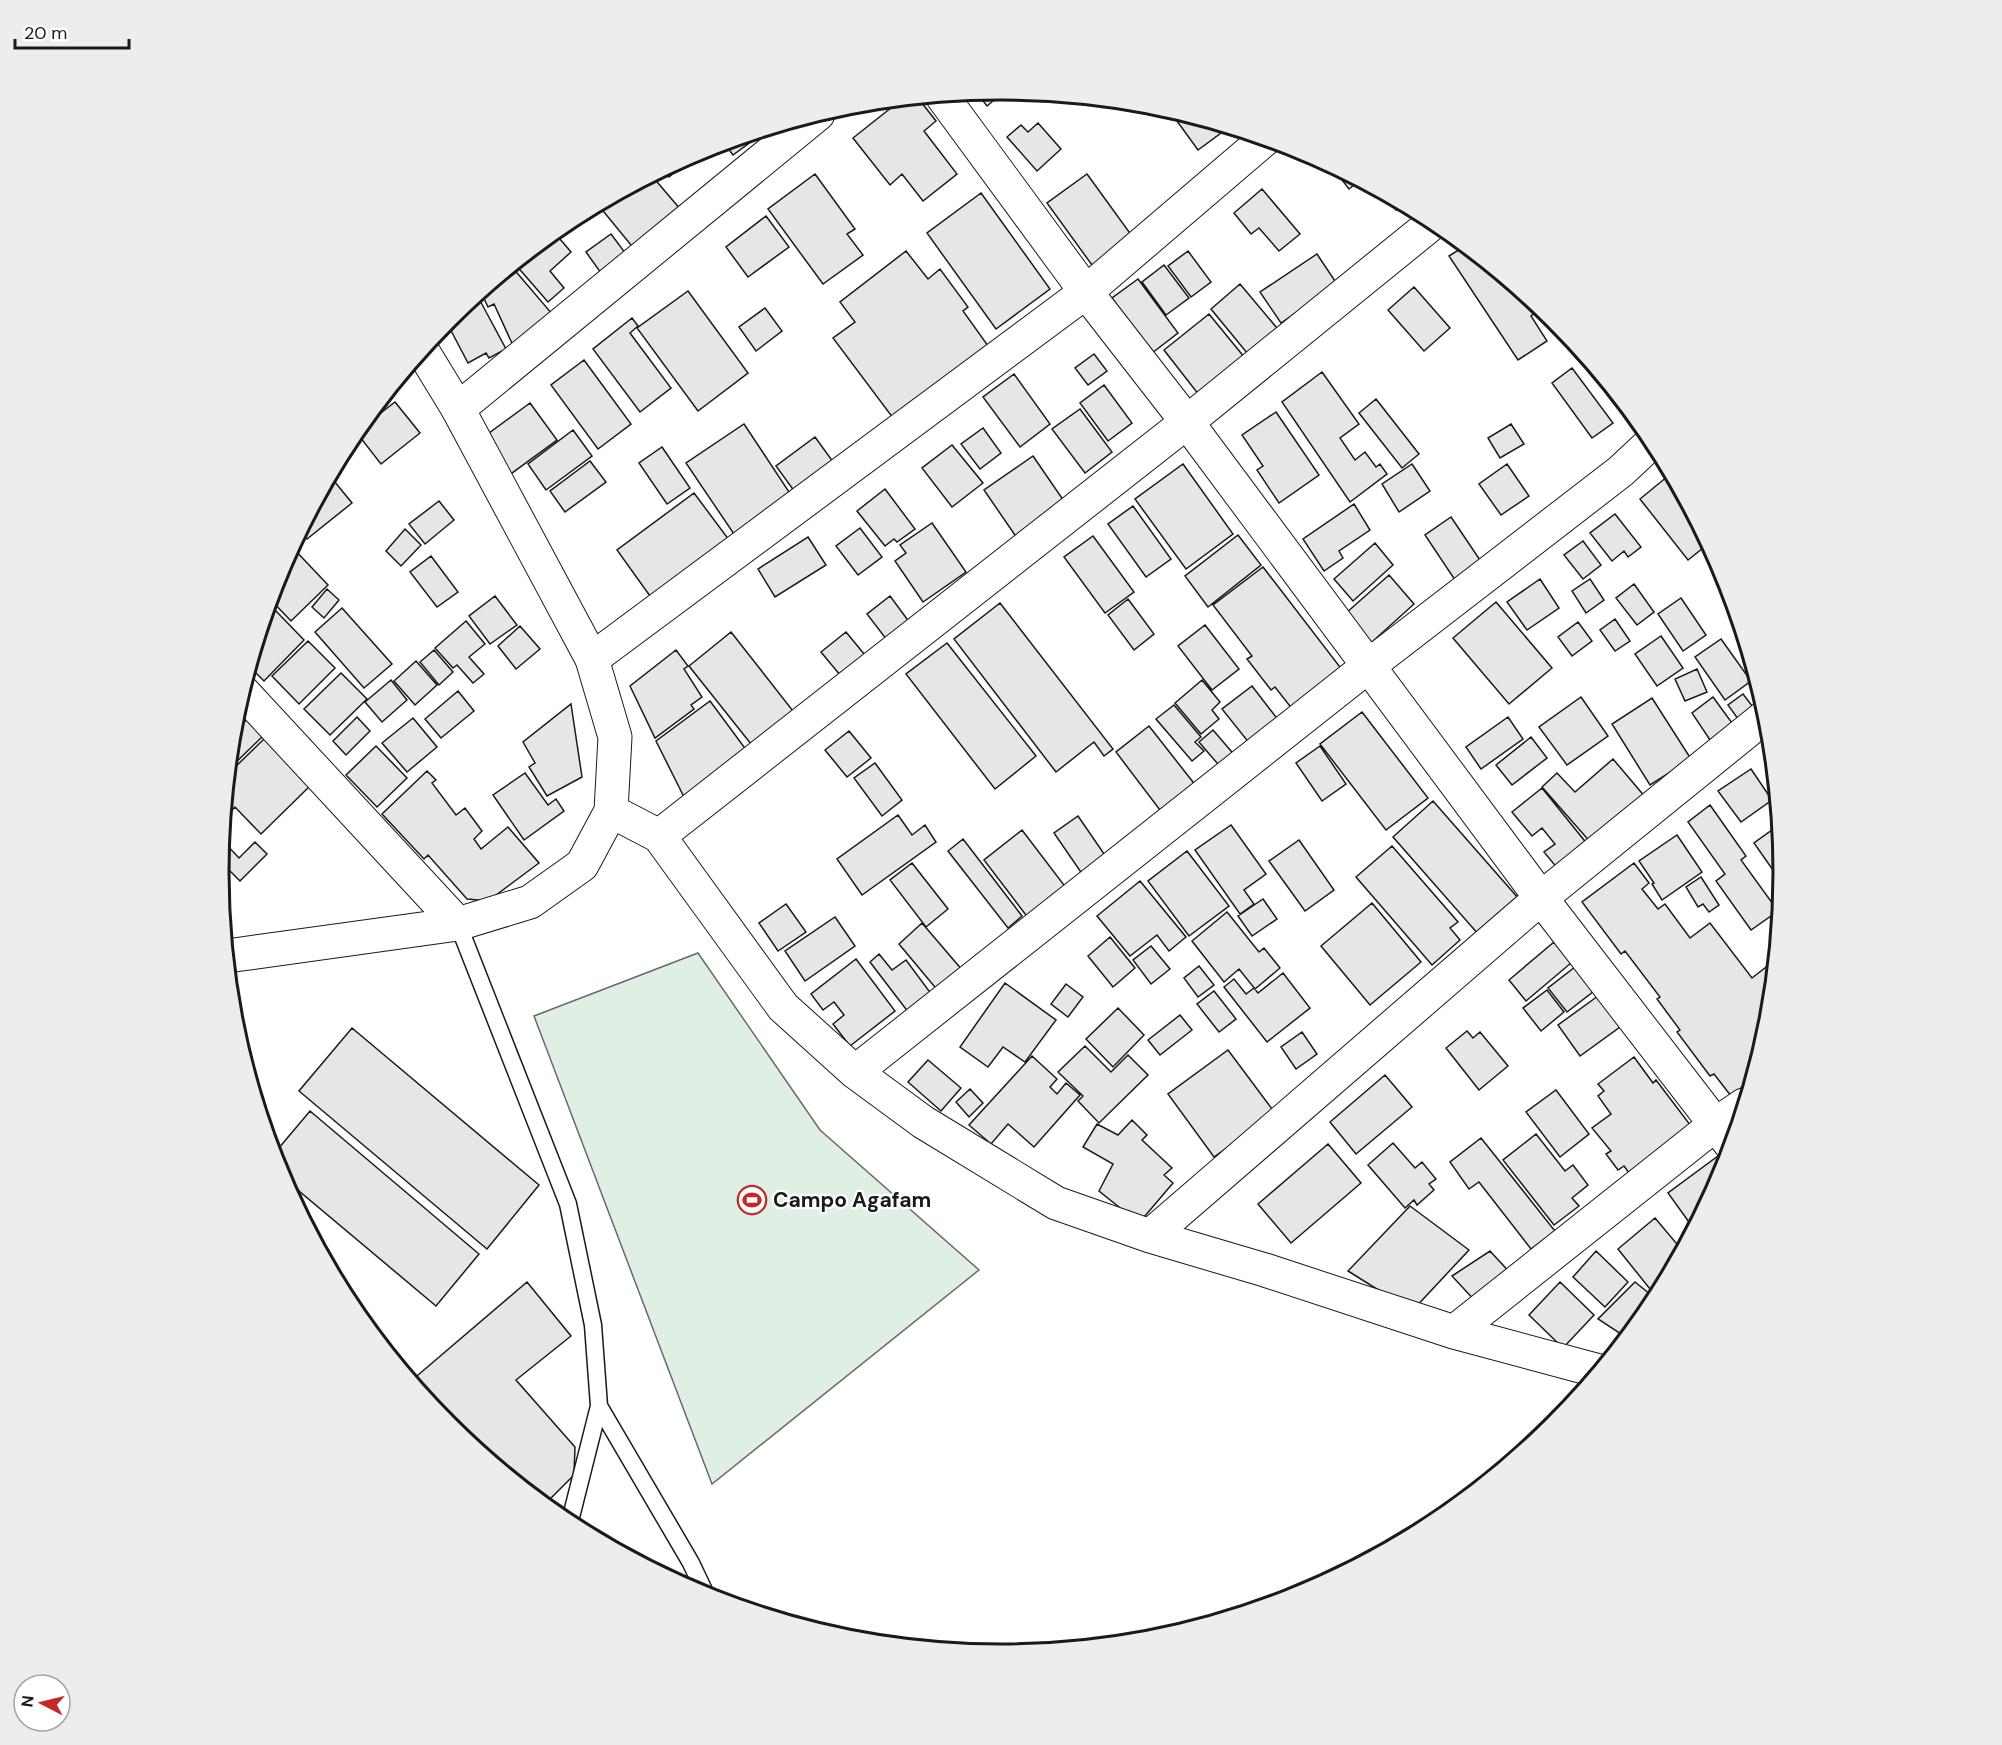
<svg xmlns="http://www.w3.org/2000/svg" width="2002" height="1745" font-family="'DM Sans',sans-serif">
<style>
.green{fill:#e0efe3;stroke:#6a6a6a;stroke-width:1.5}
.building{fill:#e6e6e6;stroke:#1a1a1a;stroke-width:1.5}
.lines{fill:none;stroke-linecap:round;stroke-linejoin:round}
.lane-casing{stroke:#1a1a1a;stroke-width:19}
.street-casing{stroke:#1a1a1a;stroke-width:35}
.secondary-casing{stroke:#1a1a1a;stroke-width:35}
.lane{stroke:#fff;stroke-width:16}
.street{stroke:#fff;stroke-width:33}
.secondary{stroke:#fff;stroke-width:33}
.labels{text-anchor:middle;stroke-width:4.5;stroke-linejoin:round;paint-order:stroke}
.poi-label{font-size:21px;font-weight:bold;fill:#1a1a1a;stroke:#fff;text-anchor:start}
.rim{fill:none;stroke:#1a1a1a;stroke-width:3}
</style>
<rect width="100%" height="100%" fill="#fff"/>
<path class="green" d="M698,953L820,1130L979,1270L712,1484L534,1016Z"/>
<path class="building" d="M1006,90L987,106L976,92L1001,90Z
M918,98L936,121L924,131L957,174L923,201L902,174L890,185L853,138L901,100Z
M1169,110L1214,123L1221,133L1198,150Z
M1038,123L1061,149L1037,171L1007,137L1021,125L1028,132Z
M767,130L733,155L724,143Z
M676,163L680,168L669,177L663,170Z
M1332,167L1359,181L1349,189Z
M815,174L855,229L847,234L863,255L823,284L768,209Z
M1087,174L1132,236L1092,265L1047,203Z
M652,176L687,217L640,256L599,206Z
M1262,189L1300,234L1279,251L1259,228L1251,234L1234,213Z
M981,193L1050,289L996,329L927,233Z
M1386,196L1404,205L1396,210Z
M766,216L789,247L748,277L726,247Z
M554,232L571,252L550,271L564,288L548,302L515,264Z
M611,234L626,254L601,273L586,252Z
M1465,246L1541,308L1531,316L1547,341L1518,360L1449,256Z
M906,251L928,279L940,269L968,307L963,311L991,350L896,422L833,338L855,322L840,302Z
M1188,251L1211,282L1191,297L1168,266Z
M1317,254L1337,284L1281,323L1260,292Z
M1164,265L1189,298L1166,315L1142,282Z
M512,267L559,322L516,352L494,304L488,307L481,292Z
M1138,279L1178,333L1152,353L1112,298Z
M1240,284L1282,334L1252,359L1211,309Z
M1414,287L1450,328L1424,351L1388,310Z
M688,291L748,373L698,411L637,328Z
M477,295L506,349L489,358L486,353L468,363L446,321Z
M765,308L782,331L756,351L739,327Z
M1209,314L1245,358L1199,395L1164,350Z
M632,318L638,326L630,333L671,388L640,412L593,349Z
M1094,354L1107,371L1088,385L1075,368Z
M584,360L631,424L598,449L551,385Z
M1572,368L1613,423L1592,438L1552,383Z
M1322,372L1359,424L1340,438L1355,460L1365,452L1376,467L1380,464L1387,474L1350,502L1282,402Z
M1014,374L1050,424L1020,447L983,397Z
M1104,385L1132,423L1108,441L1080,403Z
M1376,399L1419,454L1402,468L1359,413Z
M395,402L420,433L381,464L356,432Z
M530,403L557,440L508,476L481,439Z
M1080,409L1112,452L1085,473L1052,429Z
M1276,412L1319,475L1279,503L1257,470L1263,466L1242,435Z
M744,424L795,501L738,540L686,463Z
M1511,424L1524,444L1500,458L1488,438Z
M983,428L1001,453L980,469L961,444Z
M573,430L592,456L546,490L528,464Z
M815,437L839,470L800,499L776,466Z
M952,445L983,483L952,507L922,468Z
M662,447L690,488L667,504L639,463Z
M1033,456L1066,504L1017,538L984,490Z
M590,461L606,482L565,512L550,491Z
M1183,464L1233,534L1186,569L1135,499Z
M1412,464L1430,491L1399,512L1382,484Z
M1507,464L1529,496L1501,515L1479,484Z
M330,476L352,503L307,539L300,531Z
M1668,476L1681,493L1708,544L1688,560L1640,499Z
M885,489L915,529L897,542L894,539L885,546L857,511Z
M694,493L735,548L650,596L617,550Z
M439,501L454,520L425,544L409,524Z
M1354,504L1370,530L1339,551L1343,558L1324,571L1303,539Z
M1133,506L1171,559L1146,577L1108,524Z
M1615,514L1641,547L1628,557L1624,551L1612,561L1590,533Z
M1451,517L1482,563L1455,580L1425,535Z
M932,523L966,572L923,602L895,561L906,553L900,545Z
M860,528L882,557L858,575L836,546Z
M405,529L421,545L401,566L386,551Z
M1238,535L1261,565L1208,607L1185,576Z
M1093,536L1134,592L1105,613L1064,557Z
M808,537L826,565L775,597L758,569Z
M1583,541L1601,565L1583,579L1564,555Z
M1375,543L1393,565L1353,601L1334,579Z
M292,547L328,585L291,621L270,599L278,573Z
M431,556L458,592L437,607L410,572Z
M1263,567L1343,671L1293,710L1275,687L1271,690L1247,659L1252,656L1213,605Z
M1389,575L1414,604L1362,651L1337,621Z
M1540,579L1559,608L1527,630L1507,602Z
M1590,579L1604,600L1586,613L1572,591Z
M1634,584L1654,612L1637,625L1616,598Z
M327,589L339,600L324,618L312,607Z
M1730,593L1736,613L1725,597Z
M495,596L517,625L490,644L469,616Z
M890,596L913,627L890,644L867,614Z
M1681,598L1706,635L1683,651L1658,614Z
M1128,599L1154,634L1134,650L1108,615Z
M1496,602L1552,668L1509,704L1453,638Z
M1000,603L1113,749L1104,756L1094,742L1056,772L954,639Z
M342,608L392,664L364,688L315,632Z
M275,610L304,640L264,681L250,667L263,622Z
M1615,619L1630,641L1615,651L1600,630Z
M466,621L485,644L469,657L484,674L473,683L457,665L453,668L435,648Z
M1578,622L1592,641L1572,656L1558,637Z
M1205,625L1239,669L1212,690L1178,646Z
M520,626L540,649L516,669L498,646Z
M731,632L793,711L751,744L689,666Z
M846,632L869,660L845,681L821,652Z
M1661,636L1683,668L1657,686L1635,654Z
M1721,639L1751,681L1725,700L1695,657Z
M308,641L335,668L299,704L272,676Z
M947,643L1036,756L995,789L906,674Z
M434,650L453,672L439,685L420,662Z
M676,650L688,666L684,669L702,697L691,705L694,709L655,738L630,686Z
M416,661L437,685L415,705L394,681Z
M1697,669L1707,692L1685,701L1675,679Z
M341,673L367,699L330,735L304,709Z
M391,680L407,700L382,722L365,702Z
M1202,680L1220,702L1212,710L1219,719L1201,734L1175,703Z
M1252,686L1279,721L1250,744L1222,709Z
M458,691L474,711L441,738L425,719Z
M1743,694L1753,707L1738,719L1728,705Z
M1581,697L1608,736L1567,765L1539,727Z
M1713,697L1735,727L1712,743L1692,713Z
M1652,698L1691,759L1650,785L1612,724Z
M710,701L750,755L686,801L656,741Z
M571,704L582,777L547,796L529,767L535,763L523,742Z
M1174,705L1201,737L1195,742L1204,751L1192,761L1156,719Z
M238,706L247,715L233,730L234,720Z
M1362,712L1428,798L1386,830L1320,744Z
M249,717L265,734L229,769L232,735Z
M357,717L370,731L346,755L333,741Z
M1508,717L1523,739L1481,769L1466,747Z
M413,718L437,747L407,772L382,743Z
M1149,726L1200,791L1166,818L1116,752Z
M1213,730L1237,758L1223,770L1199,742Z
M849,731L871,758L847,777L825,750Z
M266,737L312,784L261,834L235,807L227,815L224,813L228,774Z
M1531,737L1547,758L1512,785L1496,765Z
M376,746L407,778L377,807L346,775Z
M1320,746L1346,784L1322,801L1296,763Z
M1613,759L1646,798L1592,844L1542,787L1557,773L1575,792Z
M875,763L902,800L882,816L854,778Z
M1751,769L1772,800L1741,822L1718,791Z
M427,771L436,780L432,783L456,815L465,808L482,831L474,839L481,849L508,827L539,863L488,901L467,899L428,855L424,859L382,814Z
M525,773L548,805L556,799L564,811L524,840L493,795Z
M1542,788L1588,845L1558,869L1544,852L1555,844L1542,828L1532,836L1512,812Z
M1433,801L1519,899L1479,935L1393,837Z
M1710,805L1746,856L1741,860L1778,911L1751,930L1716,881L1725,874L1688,822Z
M898,815L912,835L925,825L936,842L862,895L837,859Z
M1078,816L1111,864L1087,881L1054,833Z
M1231,825L1266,874L1244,890L1254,904L1240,914L1195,850Z
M1779,825L1783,873L1782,883L1754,843Z
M1022,830L1067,889L1029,919L984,860Z
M1677,835L1702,872L1662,900L1652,884L1654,883L1639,861Z
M963,839L1022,916L1008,928L948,851Z
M222,840L239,858L255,842L267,854L240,881L220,861Z
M1299,840L1334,890L1305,911L1269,861Z
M1392,846L1458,922L1450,928L1460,940L1432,965L1356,877Z
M1187,851L1229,906L1189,936L1148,881Z
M912,863L948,909L926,927L890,880Z
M1634,863L1649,883L1642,889L1658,909L1665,904L1690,938L1710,923L1752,978L1770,964L1774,969L1768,1025L1752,1079L1731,1096L1714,1074L1710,1076L1677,1032L1680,1030L1657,999L1660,997L1625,951L1621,954L1582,902Z
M1701,877L1719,905L1709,912L1703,904L1698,907L1686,887Z
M1140,881L1186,937L1169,951L1157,935L1130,956L1097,916Z
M1263,899L1277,919L1252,936L1238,916Z
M1372,903L1421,962L1370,1005L1321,946Z
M786,904L806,932L778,951L759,923Z
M1227,912L1259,952L1264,948L1280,968L1255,989L1239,969L1224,982L1192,941Z
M835,917L855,946L805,981L785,951Z
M922,923L963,971L939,992L899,944Z
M1110,937L1135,968L1113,987L1088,956Z
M1554,942L1571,963L1526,1001L1509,980Z
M1151,946L1170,969L1151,984L1133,960Z
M879,954L892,970L906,960L935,999L912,1017L870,962Z
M856,959L895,1011L850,1046L833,1024L844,1015L834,1002L823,1010L811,994Z
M1199,966L1214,985L1198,997L1184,978Z
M1575,967L1594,991L1567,1012L1548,988Z
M1283,973L1310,1008L1267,1042L1224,987L1234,979L1246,994L1254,988L1258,993Z
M1005,983L1056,1020L1025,1062L1003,1047L988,1067L960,1047Z
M1066,984L1083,997L1068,1017L1051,1004Z
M1547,990L1564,1012L1541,1031L1523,1008Z
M1214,991L1236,1019L1219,1032L1197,1004Z
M1598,996L1620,1027L1580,1056L1558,1025Z
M1118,1008L1144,1035L1113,1067L1086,1039Z
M1180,1015L1192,1030L1160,1055L1148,1040Z
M352,1028L539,1185L487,1249L299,1091Z
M1467,1031L1473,1038L1480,1032L1508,1066L1479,1090L1446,1048Z
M1302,1032L1317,1054L1296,1069L1281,1047Z
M1085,1046L1111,1072L1128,1055L1148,1075L1099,1123L1078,1101L1083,1096L1058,1072Z
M1228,1050L1275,1113L1214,1157L1168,1094Z
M1032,1056L1057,1079L1050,1087L1057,1094L1066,1083L1080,1095L1034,1147L1008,1124L991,1144L969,1125Z
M1634,1057L1653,1083L1656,1080L1694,1130L1632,1177L1624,1166L1618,1170L1606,1154L1611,1151L1592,1128L1611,1114L1598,1096L1604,1091L1598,1084Z
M928,1060L961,1088L941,1111L908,1082Z
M1385,1075L1412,1107L1356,1154L1330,1122Z
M970,1089L983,1103L969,1117L956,1102Z
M1556,1090L1589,1134L1560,1157L1526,1112Z
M310,1111L479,1254L436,1306L280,1175L273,1155Z
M1132,1120L1147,1135L1142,1140L1172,1168L1164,1175L1173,1183L1139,1223L1099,1191L1113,1164L1083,1147L1097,1124L1118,1135Z
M1536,1134L1565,1171L1573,1165L1588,1185L1572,1198L1579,1206L1554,1225L1503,1160Z
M1481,1138L1555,1231L1531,1249L1479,1182L1469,1189L1450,1162Z
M1393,1143L1415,1168L1422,1162L1436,1179L1429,1184L1434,1190L1417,1205L1414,1200L1405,1208L1368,1165Z
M1328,1144L1361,1183L1291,1243L1258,1204Z
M1718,1156L1726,1166L1724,1172L1694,1229L1668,1193Z
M1410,1206L1469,1250L1412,1311L1348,1271Z
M1655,1218L1682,1250L1662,1288L1654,1294L1618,1249Z
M1490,1251L1514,1277L1477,1303L1452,1276Z
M1596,1251L1628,1282L1605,1307L1573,1277Z
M527,1282L571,1336L516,1380L575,1447L574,1475L548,1501L527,1491L447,1426L411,1381Z
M1560,1282L1594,1315L1563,1348L1529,1315Z
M1635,1282L1656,1299L1627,1338L1598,1319Z"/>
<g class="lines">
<g class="lane-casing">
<path id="lane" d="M458,924L568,1204L593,1325L599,1406L569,1525
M599,1406L691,1563L707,1597"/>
</g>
<g class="street-casing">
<path id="street" d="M942,96L1086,292L1187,422L1541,898L1732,1146
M458,409L818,114
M592,659L1086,292L1265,139
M242,691L458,924
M611,811L659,836L783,1007L855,1072L923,1122L1056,1203L1150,1236L1265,1270L1454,1332L1599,1371
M659,836L1187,422L1435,221
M855,1072L1367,667L1621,471L1653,441
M1150,1236L1541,898L1767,715
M1454,1332L1716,1124L1744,1105"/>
</g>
<g class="secondary-casing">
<path id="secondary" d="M227,956L458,924L530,902L582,865L611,811L615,737L592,659L458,409L422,350"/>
</g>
<use href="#lane" class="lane"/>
<use href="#street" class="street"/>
<use href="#secondary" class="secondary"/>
</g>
<defs>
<g id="stadium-ring" transform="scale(1.5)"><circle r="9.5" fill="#fff" stroke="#c62828" stroke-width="1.5"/><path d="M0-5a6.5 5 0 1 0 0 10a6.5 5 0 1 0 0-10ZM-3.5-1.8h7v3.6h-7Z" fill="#c62828"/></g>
</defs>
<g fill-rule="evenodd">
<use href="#stadium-ring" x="752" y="1200"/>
</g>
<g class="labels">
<g class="poi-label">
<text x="773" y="1207">Campo Agafam</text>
</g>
</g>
<path d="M0 0H2002V1745H0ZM229 872a772 772 0 1 1 1544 0a772 772 0 1 1-1544 0Z" fill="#ededed" fill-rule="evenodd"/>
<path class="rim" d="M229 872a772 772 0 1 1 1544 0a772 772 0 1 1-1544 0Z"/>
<g transform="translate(42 1703) rotate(277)"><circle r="28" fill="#ffffff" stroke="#a3a3a3" stroke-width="1.5"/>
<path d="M0-4.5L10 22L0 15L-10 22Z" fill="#c62828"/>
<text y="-9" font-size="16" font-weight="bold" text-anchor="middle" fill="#1a1a1a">N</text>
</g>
<path d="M15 39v9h114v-9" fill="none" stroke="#1a1a1a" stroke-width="3"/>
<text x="24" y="39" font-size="18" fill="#1a1a1a" stroke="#ffffff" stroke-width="4.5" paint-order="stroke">20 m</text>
</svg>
